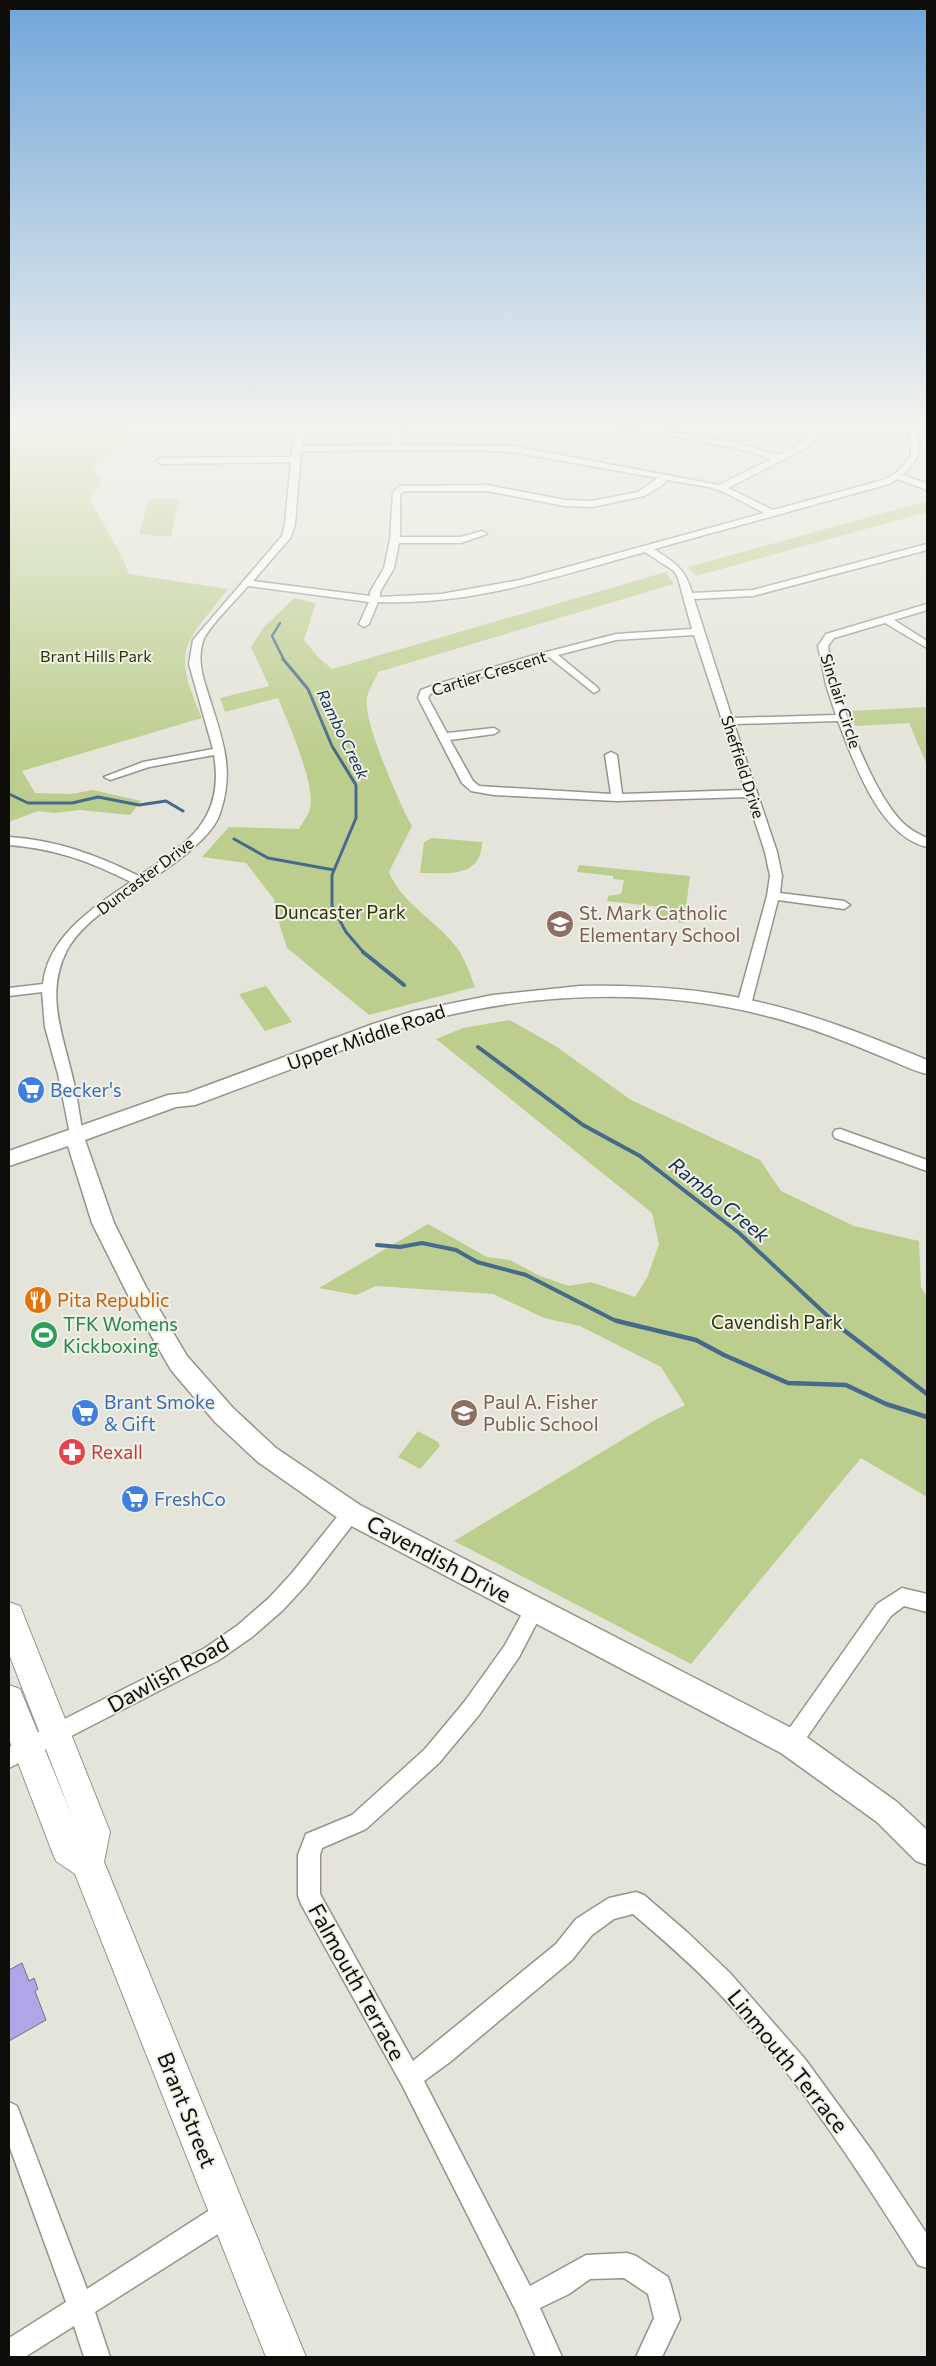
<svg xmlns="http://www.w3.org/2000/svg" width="936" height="2366" font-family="Commissioner,sans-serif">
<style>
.green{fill:#bcce8d}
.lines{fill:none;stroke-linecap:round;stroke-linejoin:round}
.stream-far3{stroke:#47698c;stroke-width:2.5}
.stream-far2{stroke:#47698c;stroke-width:3}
.stream-far1{stroke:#47698c;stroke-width:4}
.stream{stroke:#47698c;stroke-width:4.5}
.building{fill:#aea6e7;stroke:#74737b}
.street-casing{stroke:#95938b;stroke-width:3}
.secondary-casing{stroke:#95938b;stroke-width:3}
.primary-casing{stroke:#95938b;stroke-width:2}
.street{fill:#fff;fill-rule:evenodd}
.secondary{fill:#fff;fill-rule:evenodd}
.primary{fill:#fff;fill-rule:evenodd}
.labels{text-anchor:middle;stroke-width:4;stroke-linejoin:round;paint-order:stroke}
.far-park-label{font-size:16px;fill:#2b3501;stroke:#f2f1e7}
.far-street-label{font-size:16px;fill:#0e0d0a;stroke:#f2f1e7}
.far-water-label{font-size:16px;font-style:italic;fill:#0a2f51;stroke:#f2f1e7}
.park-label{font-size:19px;fill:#2b3501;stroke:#f2f1e7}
.education-label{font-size:19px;fill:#785e54;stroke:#f2f1e7;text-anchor:start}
.street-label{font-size:19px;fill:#0e0d0a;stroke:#f2f1e7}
.shop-label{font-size:19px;fill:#366cbe;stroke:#f2f1e7;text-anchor:start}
.food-label{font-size:19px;fill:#c56008;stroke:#f2f1e7;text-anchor:start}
.leisure-label{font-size:19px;fill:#27864d;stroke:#f2f1e7;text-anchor:start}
.health-label{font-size:19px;fill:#be3a42;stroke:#f2f1e7;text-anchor:start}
.water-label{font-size:20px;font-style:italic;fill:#0a2f51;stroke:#f2f1e7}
.near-street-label{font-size:22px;fill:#0e0d0a;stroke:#f2f1e7}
</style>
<rect width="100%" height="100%" fill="#e5e4da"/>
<path class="green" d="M9,426H124L133,441L92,468L102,483L90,500L121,555L129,574L228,589C184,645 171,648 202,718L22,771L35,793L71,794L93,790L141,801L130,815L80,810L54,813L38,811L9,822Z
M149,499H179L171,537L139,534Z
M927,501V512L696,576L688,567Z
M666,572L674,584L378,672C375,680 369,689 367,697C362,719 400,805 412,826L389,872C401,903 437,921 457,948C465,959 470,974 475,987L369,1015L287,948L280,926L274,899L246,863L202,857L229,827L299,829C302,823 308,816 310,809C316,784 288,723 278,698L225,712L220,698L269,686L251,647L264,627L294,598L316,603L304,640L318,657L332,669Z
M927,707V765L909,723L855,726L849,711Z
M432,838L482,842C482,879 445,873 420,873L424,842Z
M579,865L690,876L684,923L657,920L659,907L607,901L608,896L621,894L624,880L613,879V876L577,872Z
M266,986L292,1022L265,1031L239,994Z
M510,1020L557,1047L631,1100L760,1160L781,1191L854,1226L919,1241L921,1287L927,1296V1497L861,1458L691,1664L454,1541L655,1420L685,1405L661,1367L580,1326L544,1318L493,1294L376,1286L356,1295L319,1288L428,1224L487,1257L510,1260L540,1276L569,1286L591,1282L635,1297L647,1278L659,1244L652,1213L436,1039L463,1028Z
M418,1431L438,1442L440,1446L420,1469L398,1457Z"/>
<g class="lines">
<path class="stream-far3" d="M280,623L272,636L284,660"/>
<path class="stream-far2" d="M283,659L308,689L332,746L356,785V818L332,875V906L346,932L364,953
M9,794L28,803H72L98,797L139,805L166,801L183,811
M234,839L268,858L334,870"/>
<path class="stream-far1" d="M363,952L404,985
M478,1047L583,1125L640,1156L739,1233L834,1322
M377,1245L400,1247L422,1243L456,1250L477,1262L526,1275L614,1320L622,1322"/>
<path class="stream" d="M617,1321L696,1340L724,1355L788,1383L846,1385L886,1404L927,1417
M832,1321L927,1394"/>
</g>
<path class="building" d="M22,1963L29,1981L34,1978L38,1989L35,1991L46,2020L9,2041V1970Z"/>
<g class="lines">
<g class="street-casing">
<path id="street" d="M298,426H306L302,446L391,445L393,426H401L399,445L513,446L719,485L771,459L736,448L619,426H636L737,443L778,455L804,442L809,436L808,426H816L818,436L810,446L728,488L773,510L883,480L895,474L911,456V439L905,426H913C925,451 920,455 903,475L927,484V490L898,479L889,484L654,549C675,563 685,568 692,593L753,590L927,544V550L753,596L694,599L732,718L836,715L826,685L818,646L826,634L927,604V610L894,620L927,641V648L885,623L834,638L828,646C835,692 869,788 902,822C909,829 918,834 927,838V847C879,836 854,762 838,721L734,724L777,852L782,876L780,893L844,901L850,905L844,909L778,900L751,1005L749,1008H739L737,1005L767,896L770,876L765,852L747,797L617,801L494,795L471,791L462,783L418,698L421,690L437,684L531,656L616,634L692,629L678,578L674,571L645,552C558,576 470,606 378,602L369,624L364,627L359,624L369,602L248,586C238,598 207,628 203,641C196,663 205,683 211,703C224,743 234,773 220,813C214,834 183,857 166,869C135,890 85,917 67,950C45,993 62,1032 72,1075C78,1098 80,1122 85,1145L83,1149H73L58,1074L45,1027L42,992L9,996V988L43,984C48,936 95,906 131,882C89,861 56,849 9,845V837C56,840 97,855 139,876C187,844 225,820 214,755L149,767L110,780L104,777L143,762L213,749L189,664L193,640L282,536L285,524L291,462L161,464L157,461L161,458L291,457ZM475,450L513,452L658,478L638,492L592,501L565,500L487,485L400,486L393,492L390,540L384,568L370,592V596L253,581L291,537L295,524L301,451ZM667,480L709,487L726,493L764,513L520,580L441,594L380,597V592L394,568L399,543H461L487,534L482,531L461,537H400V498L401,493L405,491H487L565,506L592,507L644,496L660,487ZM694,635L745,790L622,794L617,755L611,752L605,755L611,794L479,786L473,781L450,740L494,734L499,731L494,728L447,733L428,698L430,694L445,688L549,657L594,693L599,690L598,688L558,655L616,640Z
M840,1129L927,1160V1171L835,1138L833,1134L835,1130Z
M351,1505L357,1507L360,1513L357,1519L306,1585L283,1610L252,1637L219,1660L9,1768V1747L205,1648L238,1625L269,1598L292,1573L345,1507Z
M902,1588L927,1594V1612L904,1606L891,1616L798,1750L791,1753L784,1750L781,1743L784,1736L877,1604Z
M535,1600L542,1603L544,1609L519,1657L479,1715L439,1763L366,1829L322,1848L320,1855V1894L413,2061L556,1944L576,1919L609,1898L636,1892L644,1895L688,1933L730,1973L805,2059L872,2151L927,2234V2268L918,2265C857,2168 794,2071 714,1988C689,1962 661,1938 633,1914L614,1919L592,1935L572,1960L450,2062L424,2081L530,2286L586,2255L627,2253L636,2256L668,2277L671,2286L680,2319L662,2357H636L654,2318L648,2294L624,2278L590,2279L569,2294L540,2308L562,2357H536L516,2311L402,2085L301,1904L298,1896V1855L306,1834L352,1815L425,1749L465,1701L505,1645L528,1603Z
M9,2102L17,2106L87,2289L219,2204L228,2201L237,2204L240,2213L237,2222L95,2312L110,2357H84L74,2326L25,2357H9V2338L66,2302L9,2145Z"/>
</g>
<g class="secondary-casing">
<path id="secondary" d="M580,986C639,985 697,988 754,1001C814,1014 871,1037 927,1060V1074C910,1070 894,1061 878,1055C850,1043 821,1032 792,1023C669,985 526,990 404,1027L195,1105L176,1107L85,1140L114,1223L146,1287L187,1356L233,1408L276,1448L360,1505L801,1733L897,1802L927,1830V1865L916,1861L877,1822L781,1753L342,1521L258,1462L215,1422L171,1370L129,1297L92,1223L68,1146L9,1166V1151L168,1095L187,1093L373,1024L414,1011L493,995Z"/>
</g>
<g class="primary-casing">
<path id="primary" d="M9,1602L20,1606L24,1616L110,1832L104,1862L306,2357H266L75,1874L56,1861L51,1849L9,1739V1685L20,1689L72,1816L9,1654Z"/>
</g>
<use href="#street" class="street"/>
<use href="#secondary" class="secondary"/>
<use href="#primary" class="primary"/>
</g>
<linearGradient id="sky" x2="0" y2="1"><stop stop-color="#71a6d9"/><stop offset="0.56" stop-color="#f3f3ee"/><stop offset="1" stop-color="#f3f3ee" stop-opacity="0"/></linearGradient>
<rect width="936" height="757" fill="url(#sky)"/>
<defs>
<g id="school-disc" transform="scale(1.4375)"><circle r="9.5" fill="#8d6e63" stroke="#f2f1e7"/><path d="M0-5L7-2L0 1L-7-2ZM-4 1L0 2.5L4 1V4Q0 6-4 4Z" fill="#fff"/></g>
<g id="supermarket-disc" transform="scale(1.4375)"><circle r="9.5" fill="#3f7fe0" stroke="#f2f1e7"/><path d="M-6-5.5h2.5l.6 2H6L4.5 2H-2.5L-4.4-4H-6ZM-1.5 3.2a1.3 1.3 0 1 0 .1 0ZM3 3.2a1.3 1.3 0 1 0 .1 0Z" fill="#fff"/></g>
<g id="restaurant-disc" transform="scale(1.4375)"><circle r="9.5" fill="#e8710a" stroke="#f2f1e7"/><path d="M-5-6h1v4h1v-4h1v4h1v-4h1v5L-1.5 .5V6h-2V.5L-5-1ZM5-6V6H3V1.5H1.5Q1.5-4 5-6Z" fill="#fff"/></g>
<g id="stadium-disc" transform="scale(1.4375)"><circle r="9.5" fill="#2e9e5b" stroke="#f2f1e7"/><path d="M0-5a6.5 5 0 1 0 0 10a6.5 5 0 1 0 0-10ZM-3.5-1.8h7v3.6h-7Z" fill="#fff"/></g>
<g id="pharmacy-disc" transform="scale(1.4375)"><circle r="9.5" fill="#e0444e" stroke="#f2f1e7"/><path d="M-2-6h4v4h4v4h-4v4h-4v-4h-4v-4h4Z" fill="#fff"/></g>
</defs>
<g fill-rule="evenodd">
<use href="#school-disc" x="560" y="924"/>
<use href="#supermarket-disc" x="31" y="1090"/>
<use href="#restaurant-disc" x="38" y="1300"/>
<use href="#stadium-disc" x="44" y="1335"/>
<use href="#supermarket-disc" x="85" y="1413"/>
<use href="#school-disc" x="464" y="1413"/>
<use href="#pharmacy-disc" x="72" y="1452"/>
<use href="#supermarket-disc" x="135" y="1499"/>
</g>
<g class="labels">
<g class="far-park-label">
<text x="96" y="662">Brant Hills Park</text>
</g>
<g class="far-street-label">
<text transform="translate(489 673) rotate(-17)" y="6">Cartier Crescent</text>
<text transform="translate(841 701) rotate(72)" y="6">Sinclair Circle</text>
<text transform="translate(743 767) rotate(72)" y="6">Sheffield Drive</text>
<text transform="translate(145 876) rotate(-37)" y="6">Duncaster Drive</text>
</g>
<g class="far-water-label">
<text transform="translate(343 734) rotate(64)" y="6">Rambo Creek</text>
</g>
<g class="park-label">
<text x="340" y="919">Duncaster Park</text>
<text x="777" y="1329">Cavendish Park</text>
</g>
<g class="education-label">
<text x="579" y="920">St. Mark Catholic<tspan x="579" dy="22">Elementary School</tspan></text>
<text x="483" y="1409">Paul A. Fisher<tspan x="483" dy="22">Public School</tspan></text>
</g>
<g class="street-label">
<text transform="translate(366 1037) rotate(-19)" y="7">Upper Middle Road</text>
</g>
<g class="shop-label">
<text x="50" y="1097">Becker's</text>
<text x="104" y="1409">Brant Smoke<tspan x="104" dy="22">&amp; Gift</tspan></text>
<text x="154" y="1506">FreshCo</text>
</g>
<g class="food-label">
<text x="57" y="1307">Pita Republic</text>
</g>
<g class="leisure-label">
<text x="63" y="1331">TFK Womens<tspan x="63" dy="22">Kickboxing</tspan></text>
</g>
<g class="health-label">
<text x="91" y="1459">Rexall</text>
</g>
<g class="water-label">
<text transform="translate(719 1200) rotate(39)" y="7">Rambo Creek</text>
</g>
<g class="near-street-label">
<text transform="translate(439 1559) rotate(28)" y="8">Cavendish Drive</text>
<text transform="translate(168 1674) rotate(-29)" y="8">Dawlish Road</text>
<text transform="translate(357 1982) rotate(61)" y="8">Falmouth Terrace</text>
<text transform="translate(788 2061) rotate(51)" y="8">Linmouth Terrace</text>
<text transform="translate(187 2110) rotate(68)" y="8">Brant Street</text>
</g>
</g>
<rect width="936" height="2366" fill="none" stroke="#0e0d0a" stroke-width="20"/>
</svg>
